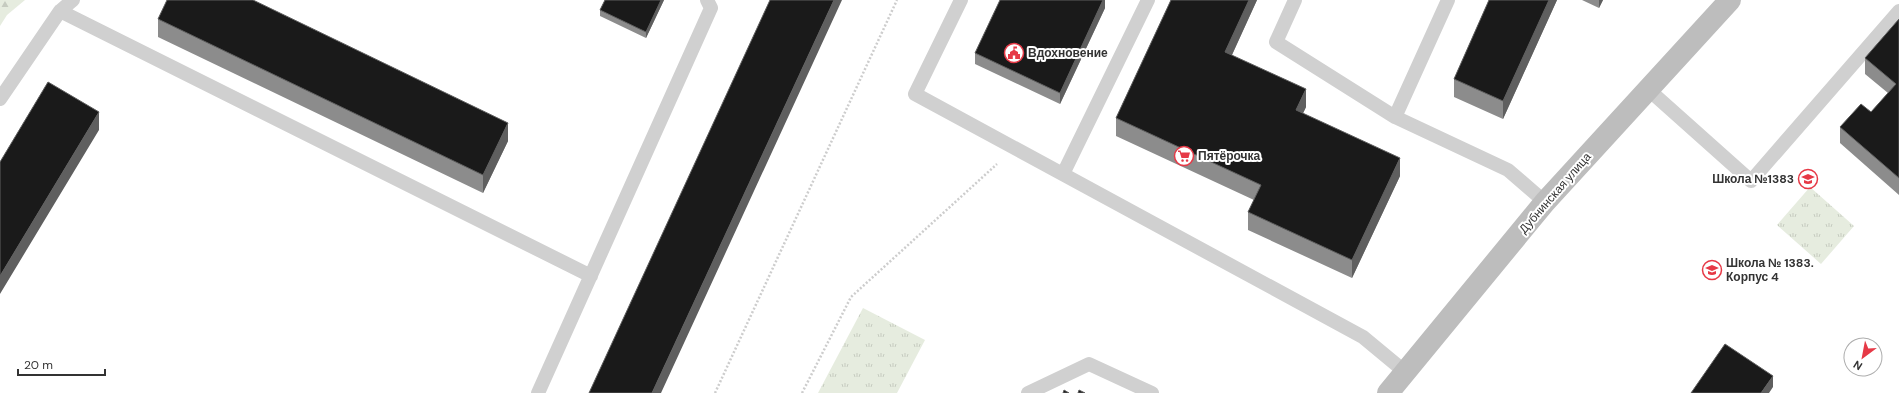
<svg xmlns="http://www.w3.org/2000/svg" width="1899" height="393" font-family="'DM Sans',sans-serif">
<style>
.forest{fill:url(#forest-firs)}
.park{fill:url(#park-tufts)}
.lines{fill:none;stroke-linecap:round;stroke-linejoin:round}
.path{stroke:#cdcdcd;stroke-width:2.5;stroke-dasharray:2 2;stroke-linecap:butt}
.lane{stroke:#d0d0d0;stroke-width:14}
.secondary{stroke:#bdbdbd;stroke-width:22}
.wall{fill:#8c8c8c}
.shaded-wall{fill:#5f5f5f}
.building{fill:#1a1a1a;stroke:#5f5f5f}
.labels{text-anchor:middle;stroke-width:4;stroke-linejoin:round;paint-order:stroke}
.poi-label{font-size:12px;font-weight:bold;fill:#333;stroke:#fff;text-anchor:start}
.street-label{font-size:12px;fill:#333;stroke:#fff}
</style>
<defs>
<pattern id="forest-firs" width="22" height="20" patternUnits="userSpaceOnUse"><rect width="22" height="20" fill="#e6ecdf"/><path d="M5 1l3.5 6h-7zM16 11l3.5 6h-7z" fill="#c6cbc0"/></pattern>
<pattern id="park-tufts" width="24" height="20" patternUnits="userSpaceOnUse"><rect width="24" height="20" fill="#e6ecdf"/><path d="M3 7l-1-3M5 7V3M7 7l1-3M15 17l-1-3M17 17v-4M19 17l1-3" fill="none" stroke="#c6cbc0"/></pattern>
</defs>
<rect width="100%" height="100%" fill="#fff"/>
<path class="forest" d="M0,0H25L7,15L0,26Z"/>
<path class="park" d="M1810,187L1854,226L1821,264L1777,225Z
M863,308L925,340L897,393H818Z"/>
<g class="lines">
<path class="path" d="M715,393L897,0
M802,393L851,297L997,164"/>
<path class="lane" d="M961,0L915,94L1363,337L1404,371
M1295,0L1276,42L1395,117L1508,170L1545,202
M60,11L591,276
M1649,90L1751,181L1899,11
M0,99L60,11L73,0
M1395,117L1448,0
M1063,174L1148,0
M538,393L711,8L707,0
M1028,393L1089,364L1152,393"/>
<path class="secondary" d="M1388,393L1545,202L1730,0"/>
</g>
<path class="wall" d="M605,0H664L646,38L600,16V10Z
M1105,0V8L1060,104L975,64V53Z
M1171,0H1257L1232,55L1306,107L1303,113L1400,176L1352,278L1248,230V212L1254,200L1116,136V118Z
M1489,0H1557L1503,119L1454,97V79Z
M1582,0H1603L1599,8Z
M158,19L508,141L483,193L158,37Z
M1899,19V195L1840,143V127L1871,112L1888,93L1865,74V58Z"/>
<path class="shaded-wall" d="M661,0H664L646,38V32Z
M834,0H842L661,393H652Z
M1103,0H1105V8L1060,104V93Z
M1249,0H1257L1225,70V52Z
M1549,0H1557L1503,119V101Z
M1599,0H1603L1599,8Z
M1306,89V107L1296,128V110Z
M99,112V130L0,294V276Z
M508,123V141L483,193V175Z
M1400,158V176L1352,278V260Z
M1773,376V387L1769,393H1761Z"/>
<path class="building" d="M167,0H253L508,123L483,175L158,19Z
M605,0H661L646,32L600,10Z
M770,0H834L652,393H589Z
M1000,0H1103L1060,93L975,53Z
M1171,0H1249L1225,52L1306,89L1296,110L1400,158L1352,260L1248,212L1261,185L1116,118Z
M1489,0H1549L1503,101L1454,79Z
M1899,19V178L1840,127L1861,104L1871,112L1896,84L1865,58Z
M48,82L99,112L0,276V162Z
M1725,344L1773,376L1761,393H1691Z
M1064,390L1069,393H1063Z
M1079,390L1085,393H1078Z"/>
<defs>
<g id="civic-ring" transform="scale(1)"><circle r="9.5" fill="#fff" stroke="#e63946" stroke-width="1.5"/><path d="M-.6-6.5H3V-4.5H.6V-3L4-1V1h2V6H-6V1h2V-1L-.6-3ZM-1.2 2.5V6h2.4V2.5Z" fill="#e63946"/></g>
<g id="supermarket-ring" transform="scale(1)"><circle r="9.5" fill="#fff" stroke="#e63946" stroke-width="1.5"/><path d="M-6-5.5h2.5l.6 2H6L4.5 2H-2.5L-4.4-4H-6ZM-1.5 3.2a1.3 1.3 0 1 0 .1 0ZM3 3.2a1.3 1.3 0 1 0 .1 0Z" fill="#e63946"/></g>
<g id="school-ring" transform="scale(1)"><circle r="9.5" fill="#fff" stroke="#e63946" stroke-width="1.5"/><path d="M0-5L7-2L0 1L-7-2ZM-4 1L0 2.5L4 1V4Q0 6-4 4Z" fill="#e63946"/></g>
</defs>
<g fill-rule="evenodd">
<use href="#civic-ring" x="1014" y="53"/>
<use href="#supermarket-ring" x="1184" y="156"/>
<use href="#school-ring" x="1808" y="179"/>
<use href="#school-ring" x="1712" y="270"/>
</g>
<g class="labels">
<g class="poi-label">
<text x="1028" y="57">Вдохновение</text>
<text x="1198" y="160">Пятёрочка</text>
<text x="1794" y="183" text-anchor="end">Школа №1383</text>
<text x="1726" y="267">Школа № 1383.<tspan x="1726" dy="14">Корпус 4</tspan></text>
</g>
<g class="street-label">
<text transform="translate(1555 193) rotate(-49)" y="4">Дубнинская улица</text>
</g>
</g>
<g transform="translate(1863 357) rotate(212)"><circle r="19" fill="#ffffff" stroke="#adadad"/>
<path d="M0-3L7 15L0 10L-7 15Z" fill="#e63946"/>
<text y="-6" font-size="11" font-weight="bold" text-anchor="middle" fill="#333333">N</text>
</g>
<path d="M18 369v6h87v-6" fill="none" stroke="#333333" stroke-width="2"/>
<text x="24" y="369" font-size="12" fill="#333333" stroke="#ffffff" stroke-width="3" paint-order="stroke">20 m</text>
</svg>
